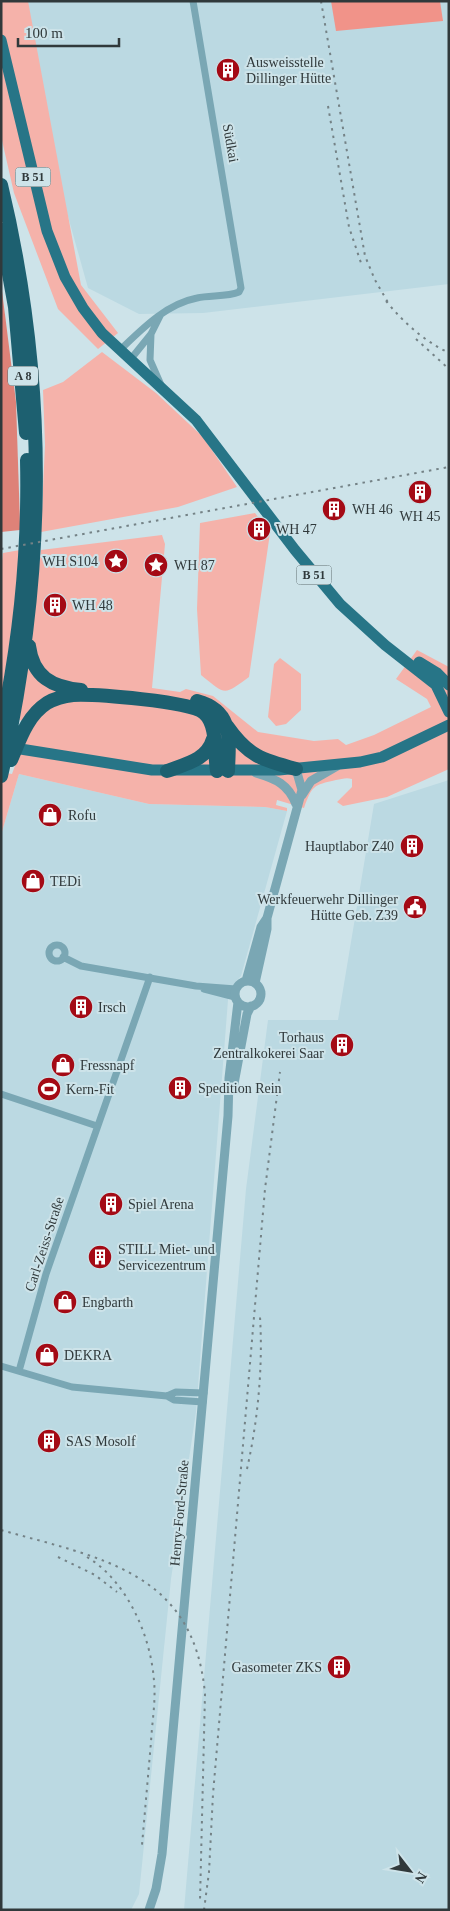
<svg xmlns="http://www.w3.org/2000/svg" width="450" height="1911" font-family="'Times New Roman',serif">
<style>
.built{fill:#bbd9e2}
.green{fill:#f5b2aa}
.forest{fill:#de8278}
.water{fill:#f19389}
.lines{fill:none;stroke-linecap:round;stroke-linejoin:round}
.minor{stroke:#7aa7b4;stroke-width:7}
.tertiary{stroke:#7aa7b4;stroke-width:9}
.primary{stroke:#277587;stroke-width:11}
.motorway{stroke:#1d6070;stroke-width:14}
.rail{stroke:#748286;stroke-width:2;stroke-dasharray:2.5 5;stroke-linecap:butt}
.labels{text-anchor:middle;stroke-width:4;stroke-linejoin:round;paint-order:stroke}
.shield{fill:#cde3e9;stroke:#5f6c6f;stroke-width:1}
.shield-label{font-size:12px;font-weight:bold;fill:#30393b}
.poi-label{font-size:14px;fill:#30393b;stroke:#cde3e9;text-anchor:start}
.street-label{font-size:14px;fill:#30393b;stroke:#cde3e9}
</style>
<rect width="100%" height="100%" fill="#cde3e9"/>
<path class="built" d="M24,1H449V284L203,313L139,314L88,288L47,141Z
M19,774L149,804L265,807L287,811L241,976L231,987L228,1000L196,1412L171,1579L139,1894L131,1910H1V835Z
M449,780V1910H184L246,1189L268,1020H338L374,804Z"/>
<path class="green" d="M1,1H28L81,285L118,333L98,349L58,309L14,193L1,136Z
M102,352L156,393L203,437L237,487L178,507L41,532L45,445L43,390L63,382Z
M255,513L270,533L249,677C223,696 226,695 201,675L197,609L200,523Z
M162,535L165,544L152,688L180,692L186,689L213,696L258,732L314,741L338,739L346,745L374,735L431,707L427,699L396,679L417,650L449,667V769L387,797L343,806L337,802L352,787V779C346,777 342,779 336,780C313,785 312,786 304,808L277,800L276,805L287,808V811L265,807L149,804L19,774L1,835V772L12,774L24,741L28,723L1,713V568L3,553L20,550V560H40L41,550Z
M280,658L301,674V710L286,724L276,726L268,717L274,664Z"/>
<path class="forest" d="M1,283L16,402L20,523V530L1,532Z"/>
<path class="water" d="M331,1H440L443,21L336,31Z"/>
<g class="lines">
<path class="minor" d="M151,334L150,360L161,385
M120,350C142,329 166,304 197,298C210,295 227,297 239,292L241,288L193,1
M130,360L151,334L160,316
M49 953a8 8 0 1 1 16 0a8 8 0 1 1-16 0Z
M63,957L81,966L196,986L236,989
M204,989L235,997
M1,1094L97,1126
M1,1366L72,1387L167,1396L176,1392L204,1393
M19,1371L46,1274L150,977
M167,1396L174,1400L203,1402"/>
<path class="tertiary" d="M256,773C276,779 288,784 296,804
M302,795L311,781L337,766
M246,981L261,927L267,918L302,790L296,769
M235 994a13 13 0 1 1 26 0a13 13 0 1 1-26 0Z
M255,983L267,929V918
M233,1089L247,1014L251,1006
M149,1910L156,1889L162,1854L228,1116L229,1078L238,1002"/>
<path class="primary" d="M1,40L47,231L65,277L83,308L102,333L196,420L295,550L340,604L385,645L436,685L449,712
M419,662L437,673L449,685
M8,747L152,770H279L360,762L382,757L449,725"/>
<path class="motorway" d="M1,185C49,385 46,576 1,776
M1,230L15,307L26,433
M29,646C33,677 52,687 81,690
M197,701C234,711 229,739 228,771
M227,726C248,756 262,760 296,769
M1,730C20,641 29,550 27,460
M11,760C20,739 27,716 47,703C54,699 64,696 73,695C93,694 192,701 204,713C218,725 214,754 217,771
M167,771C186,764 207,760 213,739"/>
<path class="rail" d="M321,1L365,256L375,280L390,306
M328,106L349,227L362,266
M386,301C404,323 423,340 449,353
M416,339L449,369
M1,549L449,467
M247,1469C258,1420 263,1366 260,1317
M1,1530C100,1558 194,1571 205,1694L200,1901
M58,1557L95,1575L117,1592
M87,1557C127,1581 151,1636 154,1681C156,1701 152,1722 151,1742C148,1776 145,1811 142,1845
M204,1910L209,1872L213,1794L265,1189L280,1072"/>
</g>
<defs>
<g id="building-disc" transform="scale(1.25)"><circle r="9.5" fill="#a40a15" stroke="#cde3e9"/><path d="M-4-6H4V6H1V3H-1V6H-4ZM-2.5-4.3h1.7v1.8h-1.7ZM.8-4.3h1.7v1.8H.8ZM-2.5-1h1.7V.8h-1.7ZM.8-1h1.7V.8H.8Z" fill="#fff"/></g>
<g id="sight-disc" transform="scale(1.25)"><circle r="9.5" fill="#a40a15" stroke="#cde3e9"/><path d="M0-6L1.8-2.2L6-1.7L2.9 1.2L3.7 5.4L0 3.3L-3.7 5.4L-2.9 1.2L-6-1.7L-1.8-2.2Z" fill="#fff"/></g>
<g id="shop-disc" transform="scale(1.25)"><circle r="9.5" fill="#a40a15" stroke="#cde3e9"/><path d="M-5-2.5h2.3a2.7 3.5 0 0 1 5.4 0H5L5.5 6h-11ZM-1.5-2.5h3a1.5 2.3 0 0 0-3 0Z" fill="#fff"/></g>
<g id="civic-disc" transform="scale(1.25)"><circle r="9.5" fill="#a40a15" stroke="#cde3e9"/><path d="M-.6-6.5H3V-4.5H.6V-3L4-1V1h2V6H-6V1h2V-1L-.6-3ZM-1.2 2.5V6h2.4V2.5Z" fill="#fff"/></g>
<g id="stadium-disc" transform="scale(1.25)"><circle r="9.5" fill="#a40a15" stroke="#cde3e9"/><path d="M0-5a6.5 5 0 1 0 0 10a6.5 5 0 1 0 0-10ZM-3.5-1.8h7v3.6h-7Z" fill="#fff"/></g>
</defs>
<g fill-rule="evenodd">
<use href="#building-disc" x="228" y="70"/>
<use href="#building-disc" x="420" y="492"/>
<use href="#building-disc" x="334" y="509"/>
<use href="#building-disc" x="259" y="529"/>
<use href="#sight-disc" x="116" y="561"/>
<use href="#sight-disc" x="156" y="565"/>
<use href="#building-disc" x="55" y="605"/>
<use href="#shop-disc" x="50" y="815"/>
<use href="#building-disc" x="412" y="846"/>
<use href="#shop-disc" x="33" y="881"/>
<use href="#civic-disc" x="415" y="907"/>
<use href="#building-disc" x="81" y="1007"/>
<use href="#building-disc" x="342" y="1045"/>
<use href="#shop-disc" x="63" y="1065"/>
<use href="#building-disc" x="180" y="1088"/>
<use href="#stadium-disc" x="49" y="1089"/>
<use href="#building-disc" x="111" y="1204"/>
<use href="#building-disc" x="100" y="1257"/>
<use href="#shop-disc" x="65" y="1302"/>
<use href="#shop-disc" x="47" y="1355"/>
<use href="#building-disc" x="49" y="1441"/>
<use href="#building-disc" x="339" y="1667"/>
</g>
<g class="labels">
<g class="shield">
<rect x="15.5" y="167.5" width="35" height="19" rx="4"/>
<rect x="8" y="366.5" width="30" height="19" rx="4"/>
<rect x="296.5" y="565.5" width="35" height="19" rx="4"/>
</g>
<g class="shield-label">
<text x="33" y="181">B 51</text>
<text x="23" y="380">A 8</text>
<text x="314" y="579">B 51</text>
</g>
<g class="poi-label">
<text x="246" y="67">Ausweisstelle<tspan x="246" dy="16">Dillinger Hütte</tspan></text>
<text x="352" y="514">WH 46</text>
<text x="420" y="521" text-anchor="middle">WH 45</text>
<text x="276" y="534">WH 47</text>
<text x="98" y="566" text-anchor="end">WH S104</text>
<text x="174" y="570">WH 87</text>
<text x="72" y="610">WH 48</text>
<text x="68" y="820">Rofu</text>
<text x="394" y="851" text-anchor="end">Hauptlabor Z40</text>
<text x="50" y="886">TEDi</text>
<text x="398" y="904" text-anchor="end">Werkfeuerwehr Dillinger<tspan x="398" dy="16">Hütte Geb. Z39</tspan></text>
<text x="98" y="1012">Irsch</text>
<text x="324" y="1042" text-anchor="end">Torhaus<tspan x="324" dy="16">Zentralkokerei Saar</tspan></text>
<text x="80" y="1070">Fressnapf</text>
<text x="198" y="1093">Spedition Rein</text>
<text x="66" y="1094">Kern-Fit</text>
<text x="128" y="1209">Spiel Arena</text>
<text x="118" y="1254">STILL Miet- und<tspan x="118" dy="16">Servicezentrum</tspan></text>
<text x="82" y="1307">Engbarth</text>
<text x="64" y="1360">DEKRA</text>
<text x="66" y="1446">SAS Mosolf</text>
<text x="322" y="1672" text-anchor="end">Gasometer ZKS</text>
</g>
<g class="street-label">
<text transform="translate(231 143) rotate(80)" y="5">Südkai</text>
<text transform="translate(44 1244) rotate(-72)" y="5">Carl-Zeiss-Straße</text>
<text transform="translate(179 1513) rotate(-85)" y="5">Henry-Ford-Straße</text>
</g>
</g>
<rect width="450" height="1911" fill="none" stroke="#30393b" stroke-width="5"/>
<g transform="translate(410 1871) rotate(121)" stroke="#cde3e9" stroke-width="4" paint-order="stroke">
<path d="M0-4L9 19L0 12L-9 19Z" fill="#30393b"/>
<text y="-8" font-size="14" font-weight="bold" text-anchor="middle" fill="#30393b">N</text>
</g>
<path d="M18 38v8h101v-8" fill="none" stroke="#30393b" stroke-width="2.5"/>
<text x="25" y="38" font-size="15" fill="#30393b" stroke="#cde3e9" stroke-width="4" paint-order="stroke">100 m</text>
</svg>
